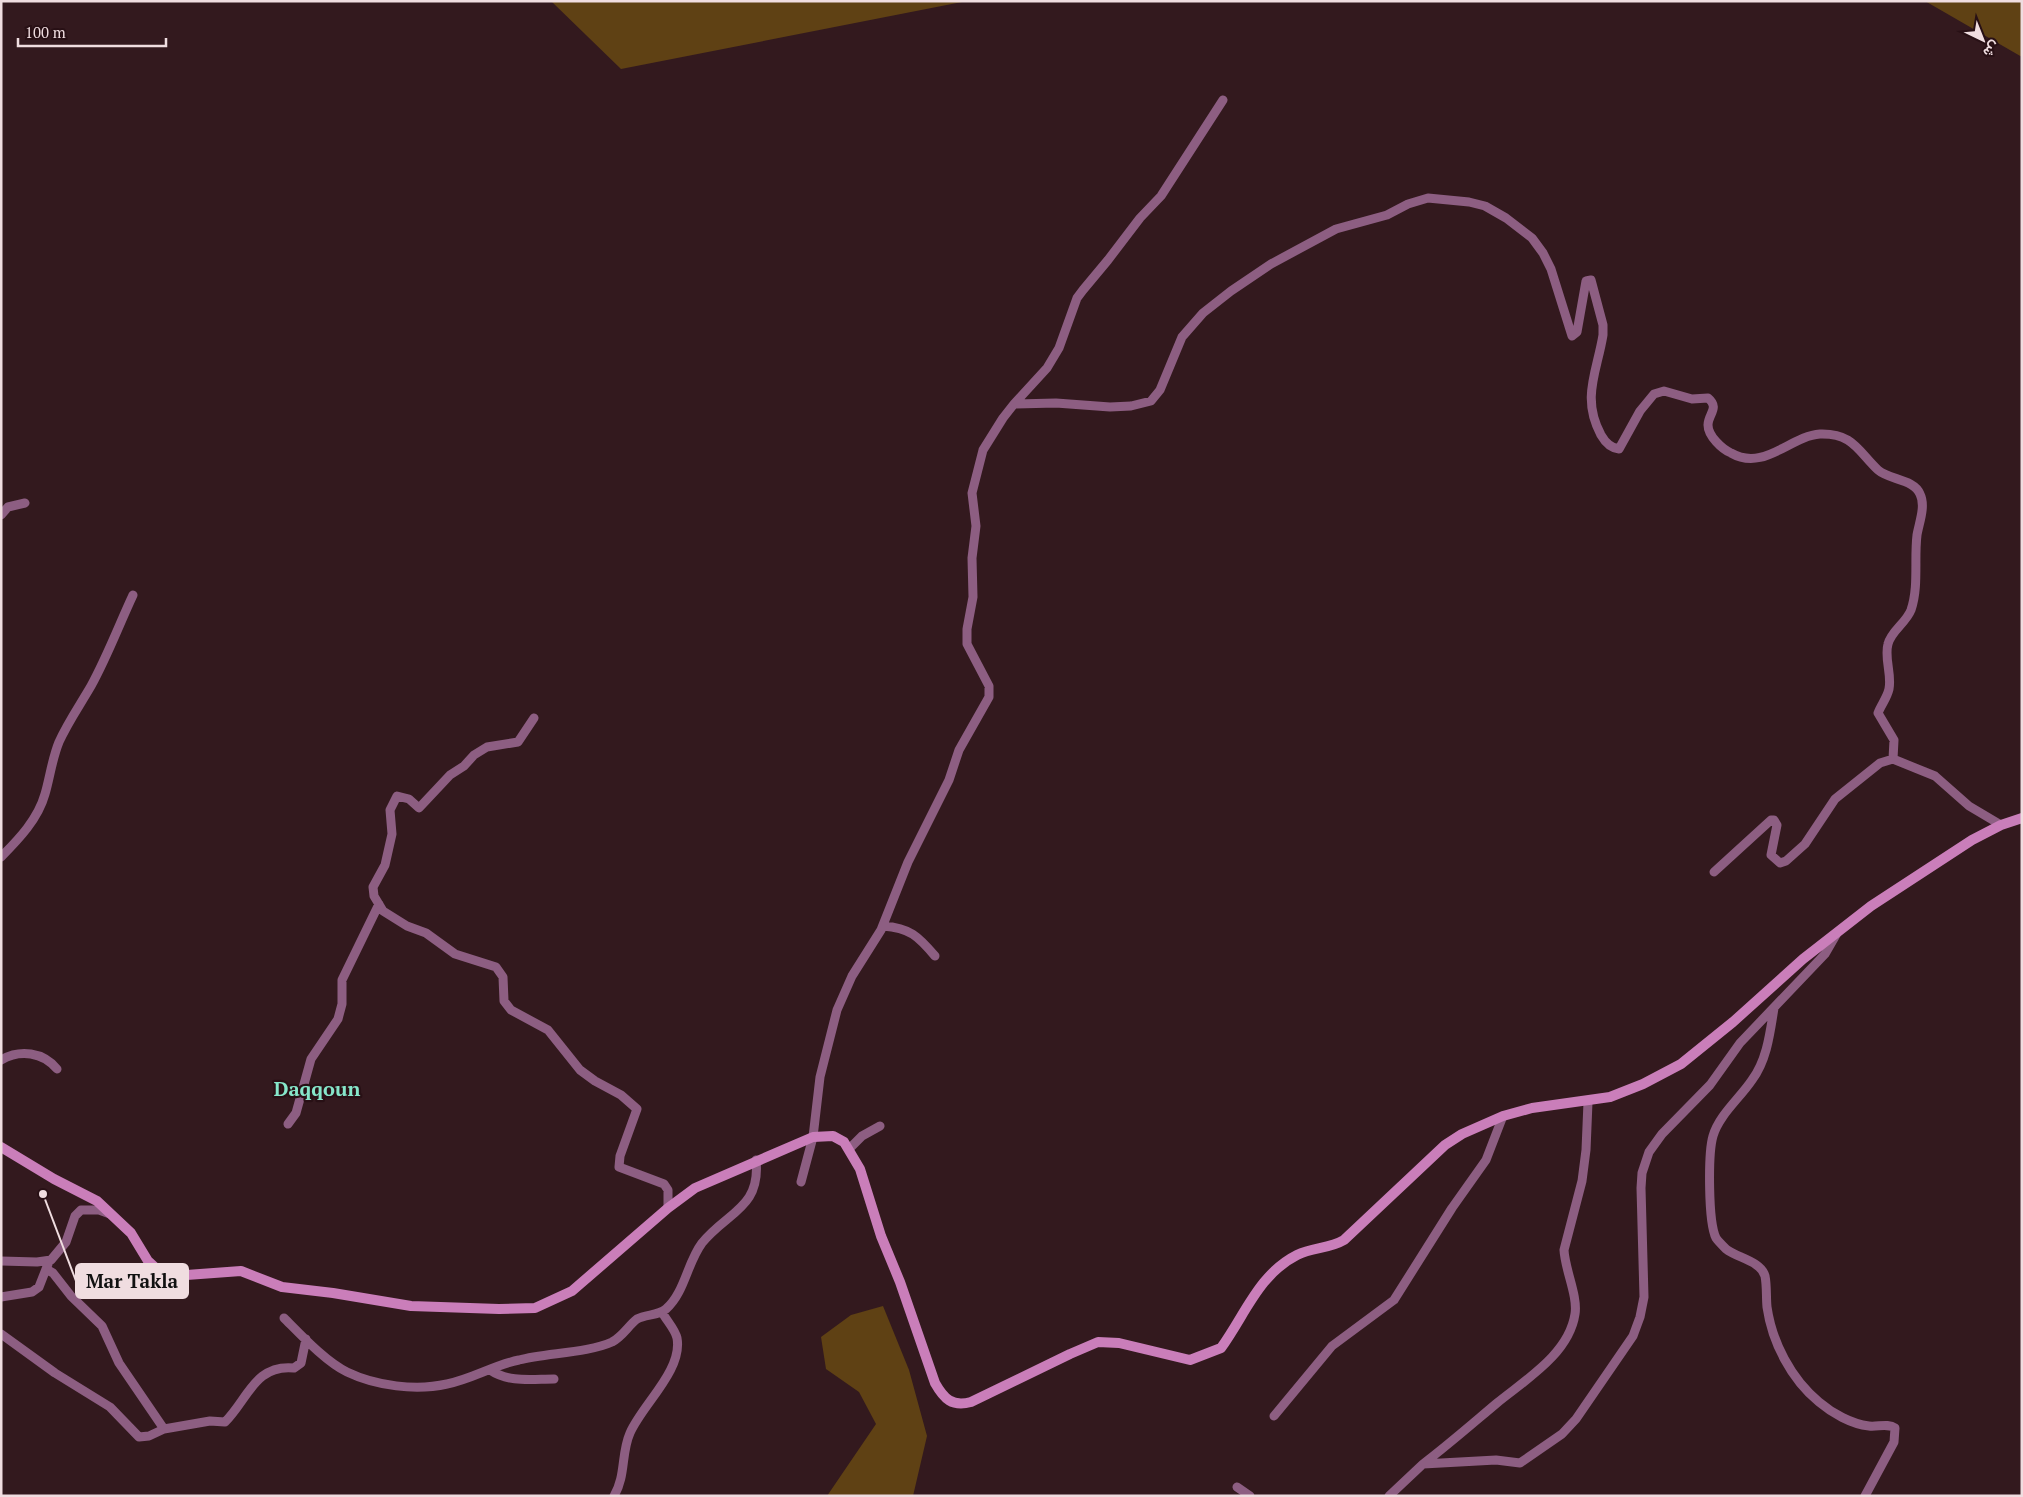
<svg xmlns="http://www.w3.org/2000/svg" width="2023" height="1497" font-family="'PT Serif',Vazirmatn,serif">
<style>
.green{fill:#5f4114}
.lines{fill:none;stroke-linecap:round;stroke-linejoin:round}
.minor{stroke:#8d5e82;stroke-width:9}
.secondary{stroke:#ca7eba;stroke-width:10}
.labels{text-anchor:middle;stroke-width:4.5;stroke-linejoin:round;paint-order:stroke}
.quarter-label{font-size:20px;font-weight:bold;fill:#86e6ca;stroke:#281015}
.leader{fill:none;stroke:#f0dde0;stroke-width:2}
.callout-dot{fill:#f0dde0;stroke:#281015;stroke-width:2}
.callout{fill:#f0dde0;stroke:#f0dde0;stroke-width:2}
.callout-label{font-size:19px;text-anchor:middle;font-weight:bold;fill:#111}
</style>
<rect width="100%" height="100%" fill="#33191e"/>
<path class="green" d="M551,1H967L621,69Z
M1925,1H2022V57Z
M883,1306L909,1370L927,1436L913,1496H827L876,1424L859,1392L826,1369L821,1337L851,1315Z"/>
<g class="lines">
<path class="minor" d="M1014,404L1047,368L1059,348L1077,298L1083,290L1108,260L1140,218L1161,196L1223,100
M1,515L8,507L25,503
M534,718L518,742L487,747L474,755L464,766L450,775L419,808L409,799L397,796L390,810L392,834L385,865L373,887L374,896L383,911L407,926L426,933L455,954L496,967L503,977L504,1001L511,1010L548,1030L580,1070L595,1081L621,1095L637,1109L620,1156L619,1167L664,1184L668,1190V1208
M1,857C19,839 38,819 45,794C50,777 52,759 59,742C68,722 80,705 91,686C107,657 119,625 133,595
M1714,872L1771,820H1774L1777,825L1771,855L1780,863L1786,861L1805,844L1835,799L1880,763L1893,759L1935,776L1969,806L2001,825
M883,926C910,928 918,936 935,956
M1774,1008C1770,1033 1767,1060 1752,1080C1740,1098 1719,1115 1713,1136C1708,1153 1708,1222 1716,1238C1718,1241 1723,1246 1726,1249C1737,1258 1761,1261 1765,1276C1767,1286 1766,1297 1767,1307C1772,1342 1791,1379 1819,1402C1832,1413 1851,1424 1869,1426C1878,1427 1888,1423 1895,1428L1894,1442L1865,1496
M1,1060C20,1049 43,1052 57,1069
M288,1124L296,1113L311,1059L338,1019L342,1004V980L379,904
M849,1149L862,1136L880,1126
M801,1182L813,1137L820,1077L837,1010L852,976L881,930L908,862L949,780L959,750L989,697V686L967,644V629L973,597L972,558L976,526L972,493L983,450L1003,418L1014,404L1056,403L1110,407L1131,406L1151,401L1160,390L1182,337L1203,313L1231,291L1271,264L1336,229L1387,215L1408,204L1428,198L1469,202L1485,206L1506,218L1532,238L1543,253L1551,269L1572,336L1577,332L1586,281L1591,280L1603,325V335C1597,372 1581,398 1601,435C1605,442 1610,448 1619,449L1640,411L1654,394L1664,391L1692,399L1708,398C1720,408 1708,414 1708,425C1708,436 1722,449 1731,453C1764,472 1790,436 1820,434C1853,433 1858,451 1878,470C1889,480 1914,479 1920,494C1926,506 1919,523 1917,535C1914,559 1919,587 1911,610C1906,623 1891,631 1888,644C1884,658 1892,674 1889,689C1887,698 1881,705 1878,713L1894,740L1893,759
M1,1261L37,1262L51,1260L66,1242L75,1216L81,1210H99L110,1214
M1,1297L32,1292L39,1287L48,1264
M284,1318C301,1335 326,1362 347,1372C376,1386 416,1391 447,1384C472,1379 494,1365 519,1360C545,1353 588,1353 612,1342C623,1336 628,1326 637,1319C646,1314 658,1316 666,1309C685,1292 687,1263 702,1243C727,1212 761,1208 756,1160
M1,1334L55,1373L110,1407L139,1437L149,1436L164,1429L119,1363L102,1326L71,1296L53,1273L46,1269
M490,1370C509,1383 532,1379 554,1379
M1274,1416L1332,1346L1394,1300L1452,1208L1486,1160L1503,1116
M164,1429L210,1421L225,1422C248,1399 255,1364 294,1368L301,1363L306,1339
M1423,1464C1448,1445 1472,1424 1497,1403C1525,1380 1569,1354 1575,1314C1578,1296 1565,1270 1564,1250L1582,1181L1586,1150L1588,1102
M1237,1487L1250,1496
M614,1496C626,1476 621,1453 630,1433C642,1405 683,1370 677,1338C675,1329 666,1320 662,1312
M1389,1496L1423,1464L1496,1460L1520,1463L1562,1434L1576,1419L1633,1336L1640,1317L1644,1297L1641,1188L1642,1173L1649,1152L1662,1134L1710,1085L1740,1043L1825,954L1836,935"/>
<path class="secondary" d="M1,1147L54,1179L97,1201L131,1233L148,1261L160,1272L173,1276L241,1271L282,1287L333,1293L411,1306L499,1309L535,1308L572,1291L668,1208L695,1188L813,1137L833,1136L844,1142L860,1169L881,1236L900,1282L935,1383C944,1399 952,1407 971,1402L1070,1354L1098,1342L1119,1343L1190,1360L1221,1348C1245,1315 1259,1274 1297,1255C1313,1247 1329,1249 1344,1240L1445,1145L1462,1134L1503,1116L1532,1108L1610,1097L1643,1084L1681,1064L1733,1022L1803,959L1871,906L1972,840L2001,825L2022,818"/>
</g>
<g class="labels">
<g class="quarter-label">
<text x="317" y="1096">Daqqoun</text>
</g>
</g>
<path class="leader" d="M43 1194L76 1281"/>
<circle class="callout-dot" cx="43" cy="1194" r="5"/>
<rect class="callout" x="76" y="1264" width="112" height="34" rx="5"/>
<g class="callout-label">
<text x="132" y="1288">Mar Takla</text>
</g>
<rect width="2023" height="1497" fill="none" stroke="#f0dde0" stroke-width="5"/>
<g transform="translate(1983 40) rotate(137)" stroke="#281015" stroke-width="4" paint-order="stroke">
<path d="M0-4L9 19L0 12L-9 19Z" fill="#f0dde0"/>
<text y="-8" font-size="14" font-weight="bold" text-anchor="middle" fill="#f0dde0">ش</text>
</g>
<path d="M18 38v8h148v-8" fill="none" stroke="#f0dde0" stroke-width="2.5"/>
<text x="25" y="38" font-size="15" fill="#f0dde0" stroke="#281015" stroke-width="4" paint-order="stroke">100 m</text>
</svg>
